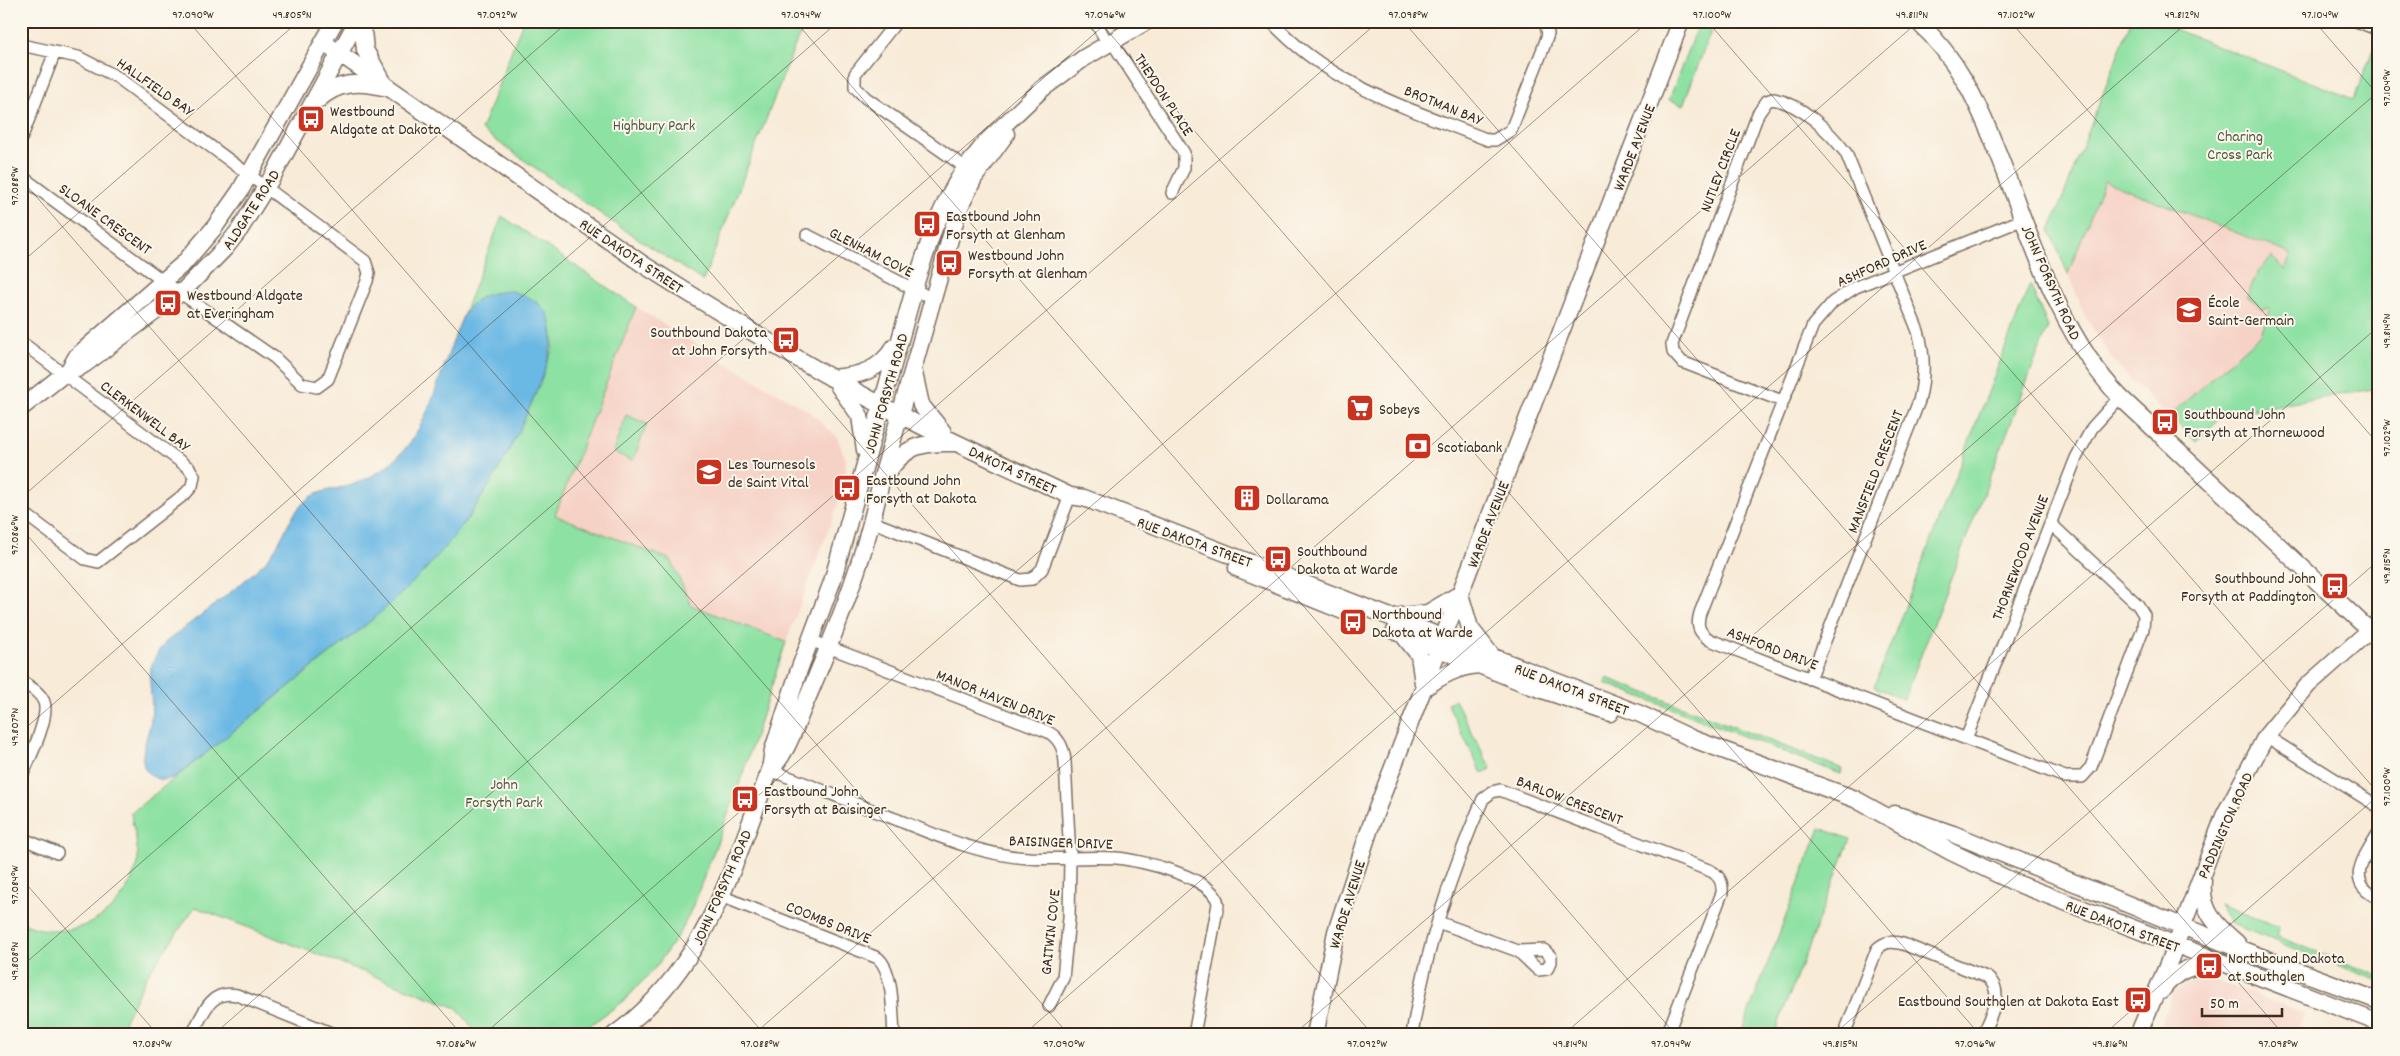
<svg xmlns="http://www.w3.org/2000/svg" width="2400" height="1056" font-family="Dekko,sans-serif">
<style>
.built{fill:#f6d1c5}
.green{fill:#8de1a3;stroke:#648660}
.water{fill:#6ab8e4;stroke:#527181}
.lines{fill:none;stroke-linecap:round;stroke-linejoin:round}
.street-casing{stroke:#7d6e5f;stroke-width:14}
.secondary-casing{stroke:#7d6e5f;stroke-width:19}
.street{stroke:#fff;stroke-width:11}
.secondary{stroke:#fff;stroke-width:16}
.ticks{fill:none;stroke:#3b2a1e;stroke-width:1;stroke-opacity:0.45}
.labels{text-anchor:middle;stroke-width:4;stroke-linejoin:round;paint-order:stroke}
.street-label{font-size:16px;fill:#3b2a1e;stroke:#fbf7ec}
.poi-label{font-size:16px;fill:#3b2a1e;stroke:#fbf7ec;text-anchor:start}
.park-label{font-size:16px;fill:#50583f;stroke:#fbf7ec}
.neatline{fill:none;stroke:#3b2a1e;stroke-width:2}
.ticks-label{font-size:12px;text-anchor:middle;fill:#3b2a1e}
</style>
<rect width="100%" height="100%" fill="#fbf7ec"/>
<filter id="ink" filterUnits="userSpaceOnUse"><feTurbulence type="fractalNoise" baseFrequency=".02" numOctaves="2"/><feDisplacementMap in="SourceGraphic" scale="10" xChannelSelector="R" yChannelSelector="G"/><feConvolveMatrix kernelMatrix="1 2 1 2 8 2 1 2 1" color-interpolation-filters="sRGB"/></filter>
<filter id="wash" filterUnits="userSpaceOnUse"><feTurbulence type="fractalNoise" baseFrequency=".0096" numOctaves="4" result="noise"/><feDisplacementMap in="SourceGraphic" scale="20" xChannelSelector="R" yChannelSelector="G"/><feGaussianBlur stdDeviation="1.12" result="paint"/><feColorMatrix in="noise" values="0 0 0 0 0 0 0 0 0 0 0 0 0 0 0 0 0 1.4 0 .05"/><feComposite in="paint" operator="in"/></filter>
<g filter="url(#wash)">
<rect width="100%" height="100%" fill="#f8ebd8"/>
<path class="built" d="M2104,181L2292,254L2261,334L2169,416L2127,376L2106,350L2085,316L2068,274Z
M636,307L724,362L809,411L837,437L846,460V483L786,642L691,605L671,560L555,515Z
M2205,976L2304,1014L2296,1035H2157L2174,990Z"/>
<path class="green" d="M523,21H809L797,40L703,281L617,225L481,130Z
M1699,21H1715L1683,105L1669,100Z
M2131,21H2165L2164,25L2354,99L2375,44L2379,46V388L2222,415L2197,442L2169,416L2261,334L2270,308L2262,309L2247,296L2258,271L2272,257L2285,270L2291,254L2104,181L2068,274L2050,231Z
M502,216L636,307L555,515L671,560L691,605L786,642L737,791L692,908L682,929L656,967L624,1001L590,1025L572,1035H478L457,1008L195,907L146,977L118,1035H21V922C65,944 115,921 132,878C134,873 137,868 138,863C139,850 133,827 131,813L366,625L421,574L469,517L489,486L552,351C555,333 551,317 538,303L469,307L461,321Z
M2030,284L2048,327L1904,699L1874,687Z
M626,415L647,424L633,461L613,452Z
M1607,678L1843,769L1841,774L1605,683Z
M1455,700L1491,769L1482,773L1479,768L1447,703Z
M1820,828L1850,839L1774,1035H1740Z
M2219,904L2279,927L2276,936L2379,976V981L2231,924Z"/>
<path class="water" d="M511,291C563,305 557,338 541,380C513,452 474,519 420,575C388,609 351,637 314,666C269,703 224,739 178,775C171,779 164,782 156,778C131,769 149,737 151,719C155,685 139,673 166,642C198,616 237,590 266,561C283,543 288,514 308,499C319,490 334,490 347,486C373,479 398,461 413,438C431,411 440,375 452,344C458,329 462,312 475,301C486,293 498,292 511,291Z"/>
</g>
<g filter="url(#ink)">
<g class="lines">
<g class="street-casing">
<path id="street" d="M897,21L855,74V87L866,98L972,172
M1095,21L1108,44
M1271,21C1330,86 1409,108 1488,140H1495L1511,130L1544,46L1548,34L1545,21
M2356,21L2379,30
M1112,42L1184,153V168L1172,193
M21,45L78,57L117,77L365,261L369,273L367,281L328,379L317,387L302,384L275,358L163,281L21,176
M21,139L55,52
M2024,219L1856,287L1833,302L1813,325L1700,613C1696,626 1699,633 1710,640L2065,777H2082L2091,767L2143,629L2144,615L2138,605L2050,523
M807,235L923,294
M21,342L189,468L194,476L192,486L186,493L98,562L85,559L21,511
M1782,401L1682,362L1673,352L1672,344L1758,114L1767,101L1773,99C1802,104 1829,131 1846,153L1918,331C1925,355 1925,377 1919,401L1810,679
M873,522L1020,580L1032,579L1042,569L1070,496
M810,640L1046,731C1059,737 1064,748 1065,762L1070,858L1069,918L1063,978L1049,1006
M21,681C30,687 40,692 44,702C50,718 28,762 21,778
M2266,736L2379,807
M1966,739L2076,458L2092,428L2120,397
M770,770C813,786 855,804 898,820C940,837 982,855 1028,858C1057,860 1086,856 1116,858C1139,860 1215,877 1218,904L1194,1035
M2379,832C2366,855 2342,883 2379,898
M21,838L57,853
M721,896L878,958C894,972 892,1013 894,1035
M1438,922L1518,951L1538,970L1547,969L1551,962V957L1544,950L1518,951
M192,1035C203,1014 209,990 237,995L336,1035
M1412,1035C1424,956 1451,872 1483,799L1492,792L1500,790L1711,871C1720,876 1723,883 1722,893L1667,1035
M1844,1035L1877,949C1885,941 1893,941 1903,944L1986,977C2007,990 1989,1018 1982,1035"/>
</g>
<g class="secondary-casing">
<path id="secondary" d="M362,21L365,50L382,80
M1917,21C1958,58 1978,103 1998,153C2031,236 2057,331 2120,397L2369,630
M323,42L644,265C729,319 816,372 906,418C960,446 1016,470 1070,496L1084,498L1640,714L1693,739L1855,799L1951,852L2016,883L2379,1023
M318,100C337,82 358,81 383,87
M71,369H77L85,364L184,290L226,247L240,229L274,174L357,21
M914,373L921,405L943,432
M831,378C860,376 879,371 895,346
M838,385L860,416L865,450
M21,408L69,370L77,356L184,263L214,228L240,191L335,21
M887,473C906,446 920,442 953,443
M1237,568L1358,617
M1460,594L1470,628L1492,656
M1393,617L1428,613L1460,594
M1395,631L1531,686L1610,713
M1404,636L1419,655L1423,683
M1424,688C1442,676 1456,667 1478,665
M770,770C789,751 796,723 807,699C837,628 866,556 881,481L958,211L974,178L1006,134
M1895,814L1953,834L2232,946L2379,1001
M2203,881C2200,911 2217,926 2237,943
M2161,991C2176,970 2192,964 2217,965
M614,1035C705,970 732,869 770,770L773,750L799,670L832,582L917,279L934,228L950,194L962,173L985,143L1042,89L1084,58L1147,21
M1315,1035L1336,932L1373,819L1681,21
M2138,1035L2171,957L2224,816L2266,736L2308,685L2379,622"/>
</g>
<use href="#street" class="street"/>
<use href="#secondary" class="secondary"/>
</g>
</g>
<path class="ticks" d="M188,21L1069,1035M492,21L1373,1035M795,21L1676,1035M1099,21L1980,1035M1403,21L2284,1035M1707,21L2379,794M2010,21L2379,445M2314,21L2379,96M21,28L29,21M21,179L765,1035M21,263L299,21M21,498L569,21M21,528L462,1035M21,732L839,21M21,878L158,1035M21,967L1109,21M213,1035L1379,21M483,1035L1649,21M753,1035L1919,21M1023,1035L2189,21M1293,1035L2379,91M1563,1035L2379,326M1833,1035L2379,560M2103,1035L2379,795M2373,1035L2379,1030"/>
<defs>
<g id="bus-square" transform="scale(1.4375)"><rect x="-9" y="-9" width="18" height="18" rx="4" fill="#c8321e" stroke="#fbf7ec"/><path d="M-5-6H5V4H4V6H2V4H-2V6H-4V4H-5ZM-3.5-4V0h7V-4ZM-3.5 1.2v1.5H-2V1.2ZM2 1.2v1.5H3.5V1.2Z" fill="#fff"/></g>
<g id="school-square" transform="scale(1.4375)"><rect x="-9" y="-9" width="18" height="18" rx="4" fill="#c8321e" stroke="#fbf7ec"/><path d="M0-5L7-2L0 1L-7-2ZM-4 1L0 2.5L4 1V4Q0 6-4 4Z" fill="#fff"/></g>
<g id="supermarket-square" transform="scale(1.4375)"><rect x="-9" y="-9" width="18" height="18" rx="4" fill="#c8321e" stroke="#fbf7ec"/><path d="M-6-5.5h2.5l.6 2H6L4.5 2H-2.5L-4.4-4H-6ZM-1.5 3.2a1.3 1.3 0 1 0 .1 0ZM3 3.2a1.3 1.3 0 1 0 .1 0Z" fill="#fff"/></g>
<g id="bank-square" transform="scale(1.4375)"><rect x="-9" y="-9" width="18" height="18" rx="4" fill="#c8321e" stroke="#fbf7ec"/><path d="M-6-4H6V4H-6ZM0-2.3a2.3 2.3 0 1 0 0 4.6a2.3 2.3 0 1 0 0-4.6Z" fill="#fff"/></g>
<g id="building-square" transform="scale(1.4375)"><rect x="-9" y="-9" width="18" height="18" rx="4" fill="#c8321e" stroke="#fbf7ec"/><path d="M-4-6H4V6H1V3H-1V6H-4ZM-2.5-4.3h1.7v1.8h-1.7ZM.8-4.3h1.7v1.8H.8ZM-2.5-1h1.7V.8h-1.7ZM.8-1h1.7V.8H.8Z" fill="#fff"/></g>
</defs>
<g fill-rule="evenodd">
<use href="#bus-square" x="311" y="119"/>
<use href="#bus-square" x="927" y="224"/>
<use href="#bus-square" x="949" y="263"/>
<use href="#bus-square" x="168" y="303"/>
<use href="#school-square" x="2189" y="310"/>
<use href="#bus-square" x="786" y="340"/>
<use href="#supermarket-square" x="1360" y="408"/>
<use href="#bus-square" x="2165" y="422"/>
<use href="#bank-square" x="1418" y="446"/>
<use href="#school-square" x="709" y="472"/>
<use href="#bus-square" x="847" y="488"/>
<use href="#building-square" x="1247" y="498"/>
<use href="#bus-square" x="1278" y="559"/>
<use href="#bus-square" x="2335" y="586"/>
<use href="#bus-square" x="1353" y="622"/>
<use href="#bus-square" x="745" y="799"/>
<use href="#bus-square" x="2209" y="966"/>
<use href="#bus-square" x="2138" y="1000"/>
</g>
<g class="labels">
<g class="street-label">
<text transform="translate(156 86) rotate(35)" y="6">HALLFIELD BAY</text>
<text transform="translate(1165 94) rotate(57)" y="6">THEYDON PLACE</text>
<text transform="translate(1444 104) rotate(22)" y="6">BROTMAN BAY</text>
<text transform="translate(1633 147) rotate(-69)" y="6">WARDE AVENUE</text>
<text transform="translate(1719 170) rotate(-69)" y="6">NUTLEY CIRCLE</text>
<text transform="translate(250 209) rotate(-57)" y="6">ALDGATE ROAD</text>
<text transform="translate(106 218) rotate(36)" y="6">SLOANE CRESCENT</text>
<text transform="translate(872 251) rotate(27)" y="6">GLENHAM COVE</text>
<text transform="translate(632 255) rotate(34)" y="6">RUE DAKOTA STREET</text>
<text transform="translate(1881 262) rotate(-24)" y="6">ASHFORD DRIVE</text>
<text transform="translate(2052 282) rotate(66)" y="6">JOHN FORSYTH ROAD</text>
<text transform="translate(885 393) rotate(-74)" y="6">JOHN FORSYTH ROAD</text>
<text transform="translate(146 415) rotate(37)" y="6">CLERKENWELL BAY</text>
<text transform="translate(1013 469) rotate(25)" y="6">DAKOTA STREET</text>
<text transform="translate(1874 471) rotate(-69)" y="6">MANSFIELD CRESCENT</text>
<text transform="translate(1487 524) rotate(-69)" y="6">WARDE AVENUE</text>
<text transform="translate(1195 541) rotate(20)" y="6">RUE DAKOTA STREET</text>
<text transform="translate(2019 557) rotate(-69)" y="6">THORNEWOOD AVENUE</text>
<text transform="translate(1773 647) rotate(21)" y="6">ASHFORD DRIVE</text>
<text transform="translate(1572 688) rotate(21)" y="6">RUE DAKOTA STREET</text>
<text transform="translate(996 696) rotate(22)" y="6">MANOR HAVEN DRIVE</text>
<text transform="translate(1570 799) rotate(21)" y="6">BARLOW CRESCENT</text>
<text transform="translate(2224 825) rotate(-66)" y="6">PADDINGTON ROAD</text>
<text transform="translate(1061 841) rotate(2)" y="6">BAISINGER DRIVE</text>
<text transform="translate(721 887) rotate(-66)" y="6">JOHN FORSYTH ROAD</text>
<text transform="translate(1346 904) rotate(-73)" y="6">WARDE AVENUE</text>
<text transform="translate(829 921) rotate(22)" y="6">COOMBS DRIVE</text>
<text transform="translate(2123 925) rotate(21)" y="6">RUE DAKOTA STREET</text>
<text transform="translate(1049 932) rotate(-84)" y="6">GAITWIN COVE</text>
</g>
<g class="poi-label">
<text x="330" y="116">Westbound<tspan x="330" dy="18">Aldgate at Dakota</tspan></text>
<text x="946" y="221">Eastbound John<tspan x="946" dy="18">Forsyth at Glenham</tspan></text>
<text x="968" y="260">Westbound John<tspan x="968" dy="18">Forsyth at Glenham</tspan></text>
<text x="187" y="300">Westbound Aldgate<tspan x="187" dy="18">at Everingham</tspan></text>
<text x="2208" y="307">École<tspan x="2208" dy="18">Saint-Germain</tspan></text>
<text x="767" y="337" text-anchor="end">Southbound Dakota<tspan x="767" dy="18">at John Forsyth</tspan></text>
<text x="1379" y="414">Sobeys</text>
<text x="2184" y="419">Southbound John<tspan x="2184" dy="18">Forsyth at Thornewood</tspan></text>
<text x="1437" y="452">Scotiabank</text>
<text x="728" y="469">Les Tournesols<tspan x="728" dy="18">de Saint Vital</tspan></text>
<text x="866" y="485">Eastbound John<tspan x="866" dy="18">Forsyth at Dakota</tspan></text>
<text x="1266" y="504">Dollarama</text>
<text x="1297" y="556">Southbound<tspan x="1297" dy="18">Dakota at Warde</tspan></text>
<text x="2316" y="583" text-anchor="end">Southbound John<tspan x="2316" dy="18">Forsyth at Paddington</tspan></text>
<text x="1372" y="619">Northbound<tspan x="1372" dy="18">Dakota at Warde</tspan></text>
<text x="764" y="796">Eastbound John<tspan x="764" dy="18">Forsyth at Baisinger</tspan></text>
<text x="2228" y="963">Northbound Dakota<tspan x="2228" dy="18">at Southglen</tspan></text>
<text x="2119" y="1006" text-anchor="end">Eastbound Southglen at Dakota East</text>
</g>
<g class="park-label">
<text x="654" y="130">Highbury Park</text>
<text x="2240" y="141">Charing<tspan x="2240" dy="18">Cross Park</tspan></text>
<text x="504" y="789">John<tspan x="504" dy="18">Forsyth Park</tspan></text>
</g>
</g>
<rect width="2400" height="1056" fill="none" stroke="#fbf7ec" stroke-width="55"/>
<path d="M2202 1008v8h80v-8" fill="none" stroke="#3b2a1e" stroke-width="2.5"/>
<text x="2210" y="1008" font-size="15" fill="#3b2a1e" stroke="#fbf7ec" stroke-width="4" paint-order="stroke">50 m</text>
<rect x="28" y="28" width="2344" height="1000" class="neatline"/>
<g class="ticks-label">
<text x="193" y="18">97.090°W</text>
<text x="292" y="18">49.805°N</text>
<text x="497" y="18">97.092°W</text>
<text x="801" y="18">97.094°W</text>
<text x="1105" y="18">97.096°W</text>
<text x="1408" y="18">97.098°W</text>
<text x="1712" y="18">97.100°W</text>
<text x="1912" y="18">49.811°N</text>
<text x="2016" y="18">97.102°W</text>
<text x="2182" y="18">49.812°N</text>
<text x="2320" y="18">97.104°W</text>
<text transform="translate(2386 88) rotate(-90)" y="4">97.104°W</text>
<text transform="translate(14 186) rotate(-90)" y="4">97.088°W</text>
<text transform="translate(2386 331) rotate(-90)" y="4">49.814°N</text>
<text transform="translate(2386 438) rotate(-90)" y="4">97.102°W</text>
<text transform="translate(14 535) rotate(-90)" y="4">97.086°W</text>
<text transform="translate(2386 566) rotate(-90)" y="4">49.815°N</text>
<text transform="translate(14 727) rotate(-90)" y="4">49.807°N</text>
<text transform="translate(2386 787) rotate(-90)" y="4">97.100°W</text>
<text transform="translate(14 885) rotate(-90)" y="4">97.084°W</text>
<text transform="translate(14 961) rotate(-90)" y="4">49.808°N</text>
<text x="152" y="1047">97.084°W</text>
<text x="456" y="1047">97.086°W</text>
<text x="760" y="1047">97.088°W</text>
<text x="1064" y="1047">97.090°W</text>
<text x="1367" y="1047">97.092°W</text>
<text x="1570" y="1047">49.814°N</text>
<text x="1671" y="1047">97.094°W</text>
<text x="1840" y="1047">49.815°N</text>
<text x="1975" y="1047">97.096°W</text>
<text x="2110" y="1047">49.816°N</text>
<text x="2278" y="1047">97.098°W</text>
</g>
</svg>
